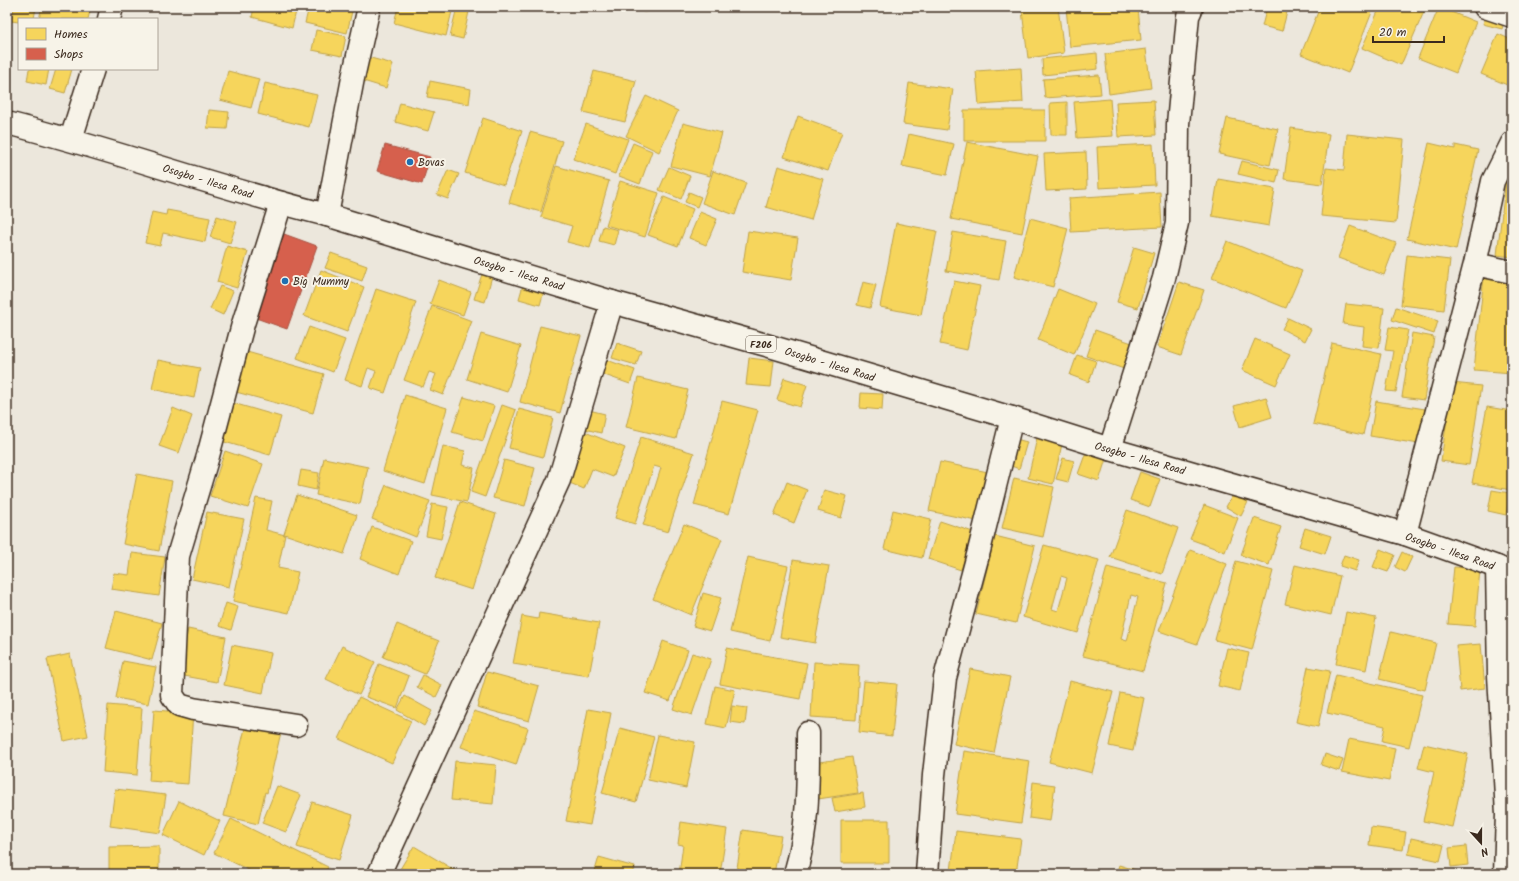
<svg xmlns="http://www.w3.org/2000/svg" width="1519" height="881" font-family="Kalam,sans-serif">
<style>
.homes{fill:#f6d55c;stroke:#bea249;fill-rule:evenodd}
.shops{fill:#d6604d;stroke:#a8503f}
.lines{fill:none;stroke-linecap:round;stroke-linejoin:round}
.minor-casing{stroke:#3b2a1e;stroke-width:25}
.major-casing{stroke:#3b2a1e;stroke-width:25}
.minor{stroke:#f7f3e8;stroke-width:22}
.major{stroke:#f7f3e8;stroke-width:22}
.poi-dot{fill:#1f6fb2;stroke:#f7f3e8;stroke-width:1.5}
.labels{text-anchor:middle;stroke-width:4;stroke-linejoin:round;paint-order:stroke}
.shield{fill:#f7f3e8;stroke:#73665b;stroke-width:1}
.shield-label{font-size:10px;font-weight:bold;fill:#3b2a1e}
.poi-label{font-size:11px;fill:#3b2a1e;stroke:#f7f3e8;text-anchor:start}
.street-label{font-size:11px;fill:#3b2a1e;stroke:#f7f3e8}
</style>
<rect width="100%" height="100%" fill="#ece7dc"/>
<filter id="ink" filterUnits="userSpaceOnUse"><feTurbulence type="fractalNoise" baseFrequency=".025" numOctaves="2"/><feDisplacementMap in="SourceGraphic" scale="8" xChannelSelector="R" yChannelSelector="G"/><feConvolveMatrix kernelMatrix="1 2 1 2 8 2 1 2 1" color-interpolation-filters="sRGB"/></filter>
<g filter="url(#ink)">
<path class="homes" d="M14,7H36L34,19H19V22L11,21Z
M42,7H91L88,19H39Z
M254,7H297L292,28L252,17Z
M309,7H353L347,33L305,23Z
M398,7H453L446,36L394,23Z
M457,7H470L463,39L450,36Z
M642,7H691V8L643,12Z
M1051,7H1058L1064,53L1028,58L1022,11Z
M1073,7H1138L1141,40L1070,47L1066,8Z
M1267,7L1287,12L1282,31L1262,26Z
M1320,7H1374L1348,73L1301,54Z
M1380,7H1426L1401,65L1362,48Z
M1439,7L1476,22L1456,73L1418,58Z
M1487,9L1506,14L1502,29L1483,24Z
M316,30L346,36L342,56L312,50Z
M1498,34L1512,40V87L1481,74Z
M1146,49L1151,88L1109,94L1105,54Z
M1097,53L1098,69L1043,75L1042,59Z
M367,57L393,64L386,88L360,80Z
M1021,68L1023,102L979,105L976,71Z
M29,69H49L46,85L27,81Z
M56,69H72L65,93L50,89Z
M228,71L259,79L251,108L220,100Z
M594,71L636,81L625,122L583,112Z
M1099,75L1101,94L1045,98L1043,79Z
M430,81L471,89L469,104L427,97Z
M265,83L317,95L309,127L258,114Z
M909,83L953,89L947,130L903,124Z
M646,96L678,111L659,152L626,136Z
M1110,99L1113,136L1077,138L1074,102Z
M1154,100L1156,135L1118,137L1116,102Z
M1067,102V135H1051L1050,103Z
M400,103L434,112L428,131L395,122Z
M209,110L229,112L227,129L207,128Z
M964,110H1045V141H964Z
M798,116L842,132L828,171L784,157Z
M483,118L522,131L504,185L465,173Z
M1227,118L1278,129L1270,165L1219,154Z
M683,123L722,133L710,176L671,166Z
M586,124L628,139L615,174L573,159Z
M1291,128L1329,134L1322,184L1284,179Z
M530,132L562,141L541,212L509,203Z
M909,134L954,144L947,175L902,166Z
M1347,134L1404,140L1396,223L1321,216L1326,168L1344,170Z
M967,142L1038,156L1022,233L951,219Z
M633,143L652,151L640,184L619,176Z
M1429,143L1455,149V145L1478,150L1456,250L1407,239Z
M1153,144L1155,185L1099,188L1097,147Z
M1086,152L1087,189L1046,191L1044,154Z
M1242,161L1279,170L1276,183L1238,174Z
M556,166L609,181L590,248L567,242L572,226L541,217Z
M778,166L823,179L811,220L766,207Z
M669,167L690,176L681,199L659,190Z
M448,170L459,174L448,199L437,195Z
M713,171L746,183L735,215L702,203Z
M1506,178H1512V257L1497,255Z
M1218,179L1275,189L1269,226L1212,216Z
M620,181L659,193L645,237L606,225Z
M689,192L701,197L697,207L685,202Z
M1160,192L1162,227L1071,232L1069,198Z
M664,197L693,209L678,246L648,235Z
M167,210L210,218L205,242L163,233L160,246L145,243L152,212L166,215Z
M700,212L717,219L706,245L689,238Z
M217,216L237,222L230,243L210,237Z
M1030,218L1068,228L1053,287L1014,277Z
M896,223L937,231L921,315L880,307Z
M603,226L618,230L614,245L599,241Z
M1350,226L1396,243L1384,275L1338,258Z
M748,231L798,238L791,280L742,272Z
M953,232L1006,241L999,280L946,271Z
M1227,241L1302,271L1286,308L1212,278Z
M227,246L248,252L237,288L217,282Z
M1134,247L1154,253L1138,308L1117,302Z
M331,253L367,266L362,281L325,268Z
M1407,255L1450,260L1444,310L1401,305Z
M321,270L364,287L347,332L304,316Z
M482,274L492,276L485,302L474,299Z
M1484,276L1512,278V373L1474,370Z
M439,280L471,292L463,315L430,304Z
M954,281L980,286L967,350L940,344Z
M863,282L876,285L870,308L857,305Z
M1179,282L1204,290L1181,355L1157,347Z
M523,285L544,291L540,305L519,299Z
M220,286L233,291L223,315L210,309Z
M376,289L416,302L385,393L370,388L376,371L368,368L362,386L345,380Z
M1058,289L1095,304L1074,355L1038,340Z
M1346,304L1384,308L1379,348L1362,346L1364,327L1343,324Z
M432,306L472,321L443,395L430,390L436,374L429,372L423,387L404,380Z
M1396,307L1438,321L1434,334L1392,320Z
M1288,318L1311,329L1305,341L1282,329Z
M540,326L581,336L560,413L520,402Z
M309,327L345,340L333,372L297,358Z
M1389,327L1408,330L1396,392L1386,391L1393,351L1385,350Z
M1095,330L1132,343L1124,369L1086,356Z
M1412,333L1434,337L1424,400L1402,397Z
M481,334L521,346L507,392L467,379Z
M1255,339L1290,354L1276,385L1242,370Z
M617,343L641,351L636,365L612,358Z
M1332,343L1381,354L1363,435L1313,424Z
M247,352L324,374L313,413L236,392Z
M1077,355L1096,361L1089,382L1070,375Z
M749,358L774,361L771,387L746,385Z
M604,359L635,370L630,384L599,373Z
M158,360L200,368L194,398L152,389Z
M638,378L688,390L676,439L626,427Z
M784,378L807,385L800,407L777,400Z
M1452,383L1481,386L1469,465L1441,461Z
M861,393L883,394L882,410L860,408Z
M405,395L447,408L425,484L383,471Z
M464,397L494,406L483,441L452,432Z
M1266,397L1272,417L1240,427L1234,406Z
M226,401L281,417L270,455L214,439Z
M722,401L758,410L729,514L694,505Z
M1376,401L1425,409L1419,444L1370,436Z
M502,405L516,410L485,497L471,492Z
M1487,407L1512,411L1511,490L1472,483Z
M173,408L192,416L179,453L159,446Z
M519,409L553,418L543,457L509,448Z
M589,410L605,414L601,433L585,429Z
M585,432L625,448L613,477L592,469L584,489L565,481Z
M641,437L694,453L668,532L643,525L661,468L654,466L635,524L615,518Z
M1037,438L1062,444L1053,484L1028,478Z
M1016,439L1027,442L1019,469L1009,465Z
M443,446L465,451L462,465L474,468L467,502L432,495Z
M225,451L263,464L248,508L210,496Z
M1086,452L1106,459L1099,481L1078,474Z
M324,458L368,467L360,504L316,495Z
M1063,458L1074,461L1068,482L1056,479Z
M504,460L535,468L525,506L493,498Z
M940,462L988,472L977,521L929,511Z
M301,470L319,473L316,490L298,486Z
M1140,472L1160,479L1150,507L1130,500Z
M137,474L172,481L159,551L123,544Z
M1014,478L1054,487L1043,537L1002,528Z
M787,482L807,490L794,523L774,515Z
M386,485L430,501L416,537L372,519Z
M824,490L847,496L841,518L818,511Z
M1492,490L1510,493L1506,515L1488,511Z
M1233,494L1248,502L1241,516L1226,507Z
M297,495L357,515L344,554L284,534Z
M256,498L272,501L266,530L285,535L278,568L298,572L289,613L233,601Z
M460,502L496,514L472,590L435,578Z
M432,504L448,507L441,539L426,536Z
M1204,505L1238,518L1225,552L1190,539Z
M893,510L931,519L922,558L884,549Z
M1127,510L1178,528L1162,574L1110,557Z
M207,512L244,519L229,587L192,579Z
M1254,518L1281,527L1269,565L1241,555Z
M940,521L973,532L961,570L928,559Z
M684,524L722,539L691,615L653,599Z
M372,527L411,541L399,574L360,559Z
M1305,528L1331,536L1325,554L1299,546Z
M995,536L1035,546L1016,623L976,614Z
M1044,545L1099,560L1078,633L1023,617ZM1061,576L1067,578L1058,611L1052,609Z
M1380,549L1395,555L1388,572L1373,567Z
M1190,550L1227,564L1197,644L1159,631Z
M1402,552L1412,557L1405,572L1395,567Z
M132,553L165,557L159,596L111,589L114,573L129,575Z
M1344,555L1359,560L1355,571L1340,566Z
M748,557L788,566L770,641L730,632Z
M793,560L829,566L815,643L780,637Z
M1236,561L1273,571L1252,650L1215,640Z
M1295,565L1340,576L1331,615L1285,604Z
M1107,567L1167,583L1143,671L1083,656ZM1131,595L1138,597L1127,641L1121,639Z
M1454,567L1480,569L1475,626L1448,624Z
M703,593L721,598L710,631L693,626Z
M226,603L238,607L231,630L219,626Z
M116,611L162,623L152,660L106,648Z
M1346,612L1376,618L1366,670L1336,664Z
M539,613L599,623L589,676L513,664L522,616L538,619Z
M397,624L439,641L425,674L383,657Z
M188,629L226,637L217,682L179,675Z
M1391,632L1436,643L1425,690L1379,679Z
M663,641L688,650L670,701L645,693Z
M1481,644L1485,688L1460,691L1456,646Z
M232,645L271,653L263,693L224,685Z
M342,646L375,662L359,695L326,679Z
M727,648L807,663L800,699L720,684Z
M1227,648L1249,653L1240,691L1218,686Z
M692,653L711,659L692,715L673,709Z
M70,654L88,736L64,741L47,659Z
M123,661L156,667L148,704L116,698Z
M814,662L859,665L856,720L811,717Z
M379,664L409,676L397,708L366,697Z
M1308,667L1330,671L1318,727L1296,722Z
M970,669L1010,677L994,753L954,744Z
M487,672L539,686L529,721L477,707Z
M423,675L442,685L436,697L417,687Z
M1336,675L1422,695L1409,747L1382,741L1385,726L1327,713Z
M864,681L897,684L892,736L859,732Z
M1070,681L1113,692L1092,773L1049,762Z
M715,686L735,690L726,728L707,724Z
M1120,693L1144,698L1133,751L1109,746Z
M405,696L432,711L424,726L397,710Z
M359,697L411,721L392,763L339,739Z
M108,705L142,708L137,775L103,772Z
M732,706L747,708L745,724L730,722Z
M588,709L611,713L590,825L566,821Z
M154,710L193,713L188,784L149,781Z
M474,711L528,728L516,765L461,747Z
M246,724L281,732L267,793L265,792L258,824L224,816Z
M620,728L654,737L636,802L602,793Z
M658,735L695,742L686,788L648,780Z
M1349,739L1395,748L1389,781L1342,772Z
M1424,744L1468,754L1452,827L1423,821L1434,772L1418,768Z
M964,751L1030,761L1021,823L955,814Z
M1325,754L1343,760L1339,771L1321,765Z
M852,757L858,793L818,799L813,763Z
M455,761L496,765L493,804L451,800Z
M1033,782L1055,785L1050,821L1029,818Z
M277,786L301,795L286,832L262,823Z
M115,789L166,795L160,833L110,826Z
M863,793L865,807L835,812L832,798Z
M179,801L220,821L204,855L163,835Z
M312,802L353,815L339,860L297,847Z
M231,819L328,867L325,874H257L214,853Z
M841,820H889V863H841Z
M681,822L727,829L720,874H679L683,845L678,844Z
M1371,827L1406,832L1403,850L1369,845Z
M743,830L781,836L774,874H736Z
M956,831L1021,839L1016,874H977L951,871Z
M1411,838L1444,845L1440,861L1408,854Z
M159,846V874H109V847Z
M414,846L461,874H397Z
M1466,846L1468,865L1451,867L1449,848Z
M599,857L635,867L633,874H594Z
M1119,865L1149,874H1116Z"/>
<path class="shops" d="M385,145L430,157L422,184L377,171Z
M284,234L317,246L287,329L253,317Z"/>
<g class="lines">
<g class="minor-casing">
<path id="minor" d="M1485,7L1512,16
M109,19L112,7
M71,139L93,69
M281,203L243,324L208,456L178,556L172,695L179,705L193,709L296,725
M327,215L353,78L369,7
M1475,264L1512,272
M1110,449L1164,278L1177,223L1178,124L1188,16L1192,7
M1405,534L1475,264L1493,181L1512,143
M1497,567L1499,675L1507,814L1505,874
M379,874L559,480L612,302
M795,874C809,827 808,781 808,733
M927,874L934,775L945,678L979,551L1012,418"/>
</g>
<g class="major-casing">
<path id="major" d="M7,123C114,150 219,188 327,215L612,302L766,345L1012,418L1110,449L1405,534L1497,567L1512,574"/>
</g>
<use href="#minor" class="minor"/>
<use href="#major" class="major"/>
</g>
</g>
<g class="poi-dot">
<circle cx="410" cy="162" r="4"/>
<circle cx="285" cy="281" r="4"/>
</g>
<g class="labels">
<rect class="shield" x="746" y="336" width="30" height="16" rx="3"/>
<g class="shield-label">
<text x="761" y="348">F206</text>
</g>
<g class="poi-label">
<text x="418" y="166">Bovas</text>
<text x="293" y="285">Big Mummy</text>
</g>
<g class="street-label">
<text transform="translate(208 181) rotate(17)" y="4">Osogbo - Ilesa Road</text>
<text transform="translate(519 273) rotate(17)" y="4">Osogbo - Ilesa Road</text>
<text transform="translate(830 364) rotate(17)" y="4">Osogbo - Ilesa Road</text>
<text transform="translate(1140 458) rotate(16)" y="4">Osogbo - Ilesa Road</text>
<text transform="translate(1450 551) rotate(19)" y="4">Osogbo - Ilesa Road</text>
</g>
</g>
<rect width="1519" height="881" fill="none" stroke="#f7f3e8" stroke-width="24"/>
<rect x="12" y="12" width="1495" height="857" fill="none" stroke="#3b2a1e" stroke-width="1.5" filter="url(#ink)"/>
<rect x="18" y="18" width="140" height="52" fill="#f7f3e8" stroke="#aca397"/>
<rect x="26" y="28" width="20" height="12" fill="#f6d55c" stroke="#aca397"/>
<text x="54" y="38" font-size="12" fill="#3b2a1e">Homes</text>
<rect x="26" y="48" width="20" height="12" fill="#d6604d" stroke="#aca397"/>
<text x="54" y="58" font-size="12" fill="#3b2a1e">Shops</text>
<g transform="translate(1481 843) rotate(159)" stroke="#f7f3e8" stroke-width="3" paint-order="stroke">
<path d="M0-3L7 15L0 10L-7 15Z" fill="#3b2a1e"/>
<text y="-6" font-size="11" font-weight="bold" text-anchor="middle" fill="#3b2a1e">N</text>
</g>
<path d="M1373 36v6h71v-6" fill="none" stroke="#3b2a1e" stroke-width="2"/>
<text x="1379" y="36" font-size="12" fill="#3b2a1e" stroke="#f7f3e8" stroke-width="3" paint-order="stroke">20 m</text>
</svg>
